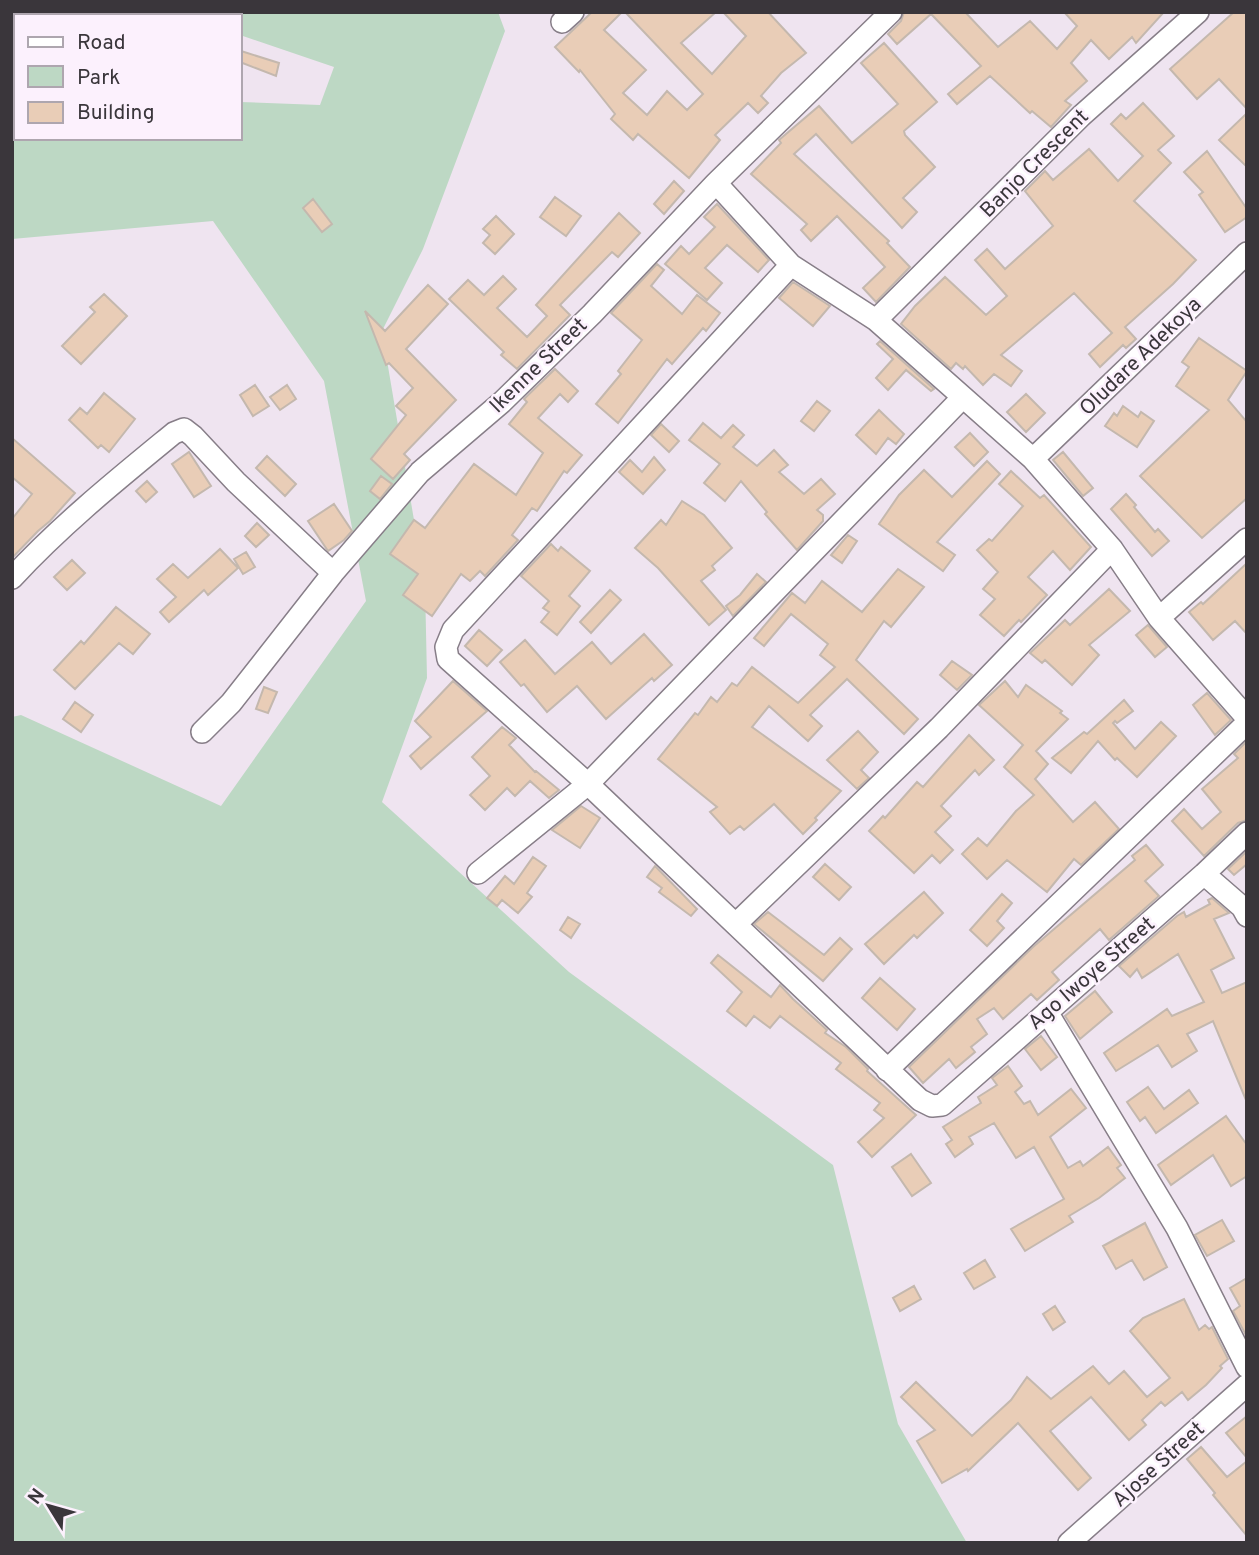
<svg xmlns="http://www.w3.org/2000/svg" width="1259" height="1555" font-family="Overpass,sans-serif">
<style>
.green{fill:#bdd8c4}
.building{fill:#e9cdb7;stroke:#c4b8ae;stroke-width:2}
.lines{fill:none;stroke-linecap:round;stroke-linejoin:round}
.minor-casing{stroke:#877e88;stroke-width:24}
.minor{stroke:#fff;stroke-width:21}
.labels{text-anchor:middle;stroke-width:5;stroke-linejoin:round;paint-order:stroke}
.street-label{font-size:21px;fill:#3a363b;stroke:#fcf1fd}
</style>
<rect width="100%" height="100%" fill="#efe4f0"/>
<path class="green" d="M181,12H498L505,31L423,249L382,331L425,585L427,678L382,802L569,972L833,1165L898,1424L967,1543H12V717L21,715L221,806L366,601L324,381L213,221L12,239V102L16,101V138H240V102L320,105L334,67L240,35V16H190Z"/>
<path class="building" d="M592,12H622L604,30L646,70L623,93L647,115L667,91L687,110L703,94L625,12H716L681,43L712,74L746,36L723,12H768L806,53L781,73L761,96L768,103L758,113L748,103L715,135L720,140L689,178L638,134L633,140L611,119L615,114L580,70L579,72L555,47Z
M904,12H965L998,47L1030,21L1057,49L1077,26L1064,12H1164L1136,43L1132,37L1109,59L1091,40L1071,63L1087,81L1065,101L1071,105L1051,127L1032,111L1030,113L990,76L957,104L948,94L981,66L931,14L897,44L888,34L901,21Z
M1234,12H1247V109L1219,79L1197,99L1170,69Z
M884,43L937,102L904,131L905,135L935,167L903,198L917,212L902,228L816,134L794,154L889,241L887,243L910,267L876,302L863,288L885,267L837,216L811,241L801,230L807,224L751,174L781,143L779,140L819,106L852,143L898,104L861,63Z
M241,51L279,63L276,76L240,62Z
M1143,103L1174,136L1158,150L1171,163L1134,201L1196,260L1173,284L1125,327L1136,339L1126,348L1123,345L1100,367L1089,354L1112,333L1074,293L1001,355L1022,371L1011,386L994,374L983,385L965,366L963,369L956,363L951,369L901,324L915,306L945,277L986,315L1007,296L975,260L987,249L1005,269L1053,226L1025,191L1045,171L1053,180L1089,149L1118,181L1143,156L1111,124L1121,114L1126,119Z
M1247,113V167L1219,140Z
M1207,151L1247,209V217L1225,232L1199,195L1203,192L1184,172Z
M674,181L684,191L664,214L654,204Z
M555,197L581,216L566,236L540,217Z
M313,199L332,224L322,232L303,208Z
M717,204L769,260L758,272L727,245L705,268L722,283L707,300L665,264L681,246L689,254L715,227L704,217Z
M619,213L640,233L618,257L612,252L560,305L570,315L517,369L501,355L504,352L449,299L468,280L484,295L503,276L516,289L497,308L527,337L547,316L536,305Z
M496,216L514,234L495,254L483,243L490,235L483,229Z
M657,264L664,270L651,286L682,314L697,295L720,313L706,331L703,328L672,364L667,359L618,423L596,404L621,374L618,371L642,340L611,313Z
M793,282L830,306L813,326L779,298Z
M428,285L448,304L406,349L456,400L404,454L410,460L393,479L371,459L406,415L396,406L413,388L389,363L386,365L365,311L385,331Z
M104,294L127,316L81,364L62,346L95,312L90,307Z
M1199,338L1247,371L1228,400L1247,422V498L1202,538L1140,476L1209,410L1176,386L1189,367L1182,362Z
M880,341L934,389L931,391L906,370L888,390L876,378L893,359L877,344Z
M555,369L578,391L568,402L560,394L538,418L582,455L567,473L564,471L537,511L532,508L512,535L518,540L485,576L480,571L470,581L461,574L432,616L403,595L418,574L390,554L414,520L425,528L474,464L516,495L543,453L509,424L527,402L524,399Z
M255,385L269,406L253,416L240,395Z
M287,385L296,399L280,410L270,397Z
M104,393L135,419L109,452L101,445L98,448L69,420L80,408L87,414Z
M1026,394L1045,413L1026,432L1007,412Z
M817,401L830,411L814,431L801,421Z
M1123,406L1138,417L1141,412L1154,421L1137,447L1105,426L1114,413L1117,416Z
M879,410L904,434L896,444L888,438L876,454L856,435Z
M703,423L721,438L733,425L744,435L733,447L757,466L774,450L788,465L779,472L804,494L821,479L835,494L817,510L823,515V521L797,550L765,514L767,512L741,481L725,501L704,483L720,464L689,440Z
M661,424L679,441L669,452L651,435Z
M970,433L988,452L974,466L955,447Z
M12,438L75,493L50,521L38,531L12,558V519L32,494L12,477Z
M189,452L211,486L194,497L172,464Z
M1063,452L1093,488L1083,496L1053,460Z
M267,456L296,484L285,496L256,468Z
M654,457L665,470L643,494L619,472L630,460L642,472Z
M987,461L1000,474L937,542L955,555L943,571L879,524L899,495L924,470L952,497Z
M1011,471L1040,498L1044,495L1091,547L1070,570L1053,551L1028,577L1047,595L1021,622L1019,620L1004,636L980,615L995,599L983,589L998,572L977,550L989,539L992,541L1023,506L999,484Z
M381,476L392,484L380,499L370,491Z
M147,481L157,492L146,502L136,491Z
M1126,494L1136,505L1134,507L1155,532L1158,529L1169,541L1152,556L1111,509Z
M682,501L704,515L732,548L712,566L715,570L701,581L726,610L709,625L658,568L635,548L661,520L666,525Z
M334,504L352,531L344,540L328,551L308,521Z
M257,523L269,535L256,547L245,536Z
M848,535L857,541L842,563L831,555Z
M551,544L558,551L561,547L590,571L569,596L580,606L557,635L541,622L549,612L543,608L549,601L521,576Z
M220,549L238,568L208,595L204,590L169,622L160,612L176,597L157,579L173,564L188,578Z
M246,552L255,567L243,574L234,559Z
M72,560L85,573L67,590L54,577Z
M1247,563V634L1235,621L1213,640L1189,612L1201,602L1203,604Z
M898,569L924,587L891,627L884,621L856,660L918,719L904,734L847,679L810,715L822,726L808,741L769,706L752,727L841,791L815,818L817,820L803,834L774,804L744,830L740,826L730,834L710,812L717,807L658,759L695,713L698,715L711,697L717,702L732,683L737,686L752,667L798,703L835,667L820,655L828,644L791,614L764,646L754,638L792,593L805,603L822,581L862,612Z
M757,574L766,582L733,616L726,606L740,595Z
M1109,589L1130,611L1089,645L1099,655L1072,685L1045,660L1042,663L1030,653L1065,620L1070,625Z
M610,590L621,600L591,633L580,622Z
M116,607L150,634L133,654L119,643L75,689L54,670L81,641L84,644Z
M1148,625L1167,647L1155,657L1136,635Z
M479,630L502,650L487,666L465,646Z
M644,634L672,665L654,681L652,678L606,719L577,686L547,712L524,684L521,686L500,662L525,640L555,674L592,642L611,664Z
M952,661L972,675L957,690L940,675Z
M453,681L487,711L421,769L410,756L431,737L415,721Z
M1005,681L1018,697L1026,685L1062,711L1060,713L1068,719L1036,751L1048,764L1035,779L1073,822L1095,802L1119,829L1081,865L1074,859L1047,892L1007,860L987,879L962,854L978,838L987,846L1016,811L1034,795L1004,767L1023,745L979,705Z
M264,687L277,692L268,713L256,709Z
M1207,693L1231,720L1215,735L1193,705Z
M1124,700L1133,711L1117,723L1115,721L1113,723L1135,749L1161,722L1176,736L1137,777L1117,758L1115,760L1098,741L1071,773L1052,758L1084,732L1087,734Z
M75,702L93,715L81,732L63,719Z
M502,727L516,738L509,745L535,772L536,771L559,790L549,798L530,781L515,796L507,788L485,810L470,795L490,776L472,757Z
M858,731L878,752L861,770L869,778L857,789L827,760Z
M969,735L994,760L979,775L975,770L941,806L951,816L935,832L953,850L940,863L932,855L914,873L869,831L883,816L885,818L917,782L923,787Z
M1247,741V820L1238,823L1204,856L1172,821L1184,809L1202,829L1221,812L1202,789L1238,758L1234,754Z
M581,806L600,818L580,848L552,830Z
M1146,845L1163,865L1145,881L1159,896L1109,940L1100,929L1052,972L1059,980L1037,1000L1031,994L1003,1019L994,1008L977,1019L987,1034L971,1047L975,1052L956,1068L949,1059L923,1083L909,1067L1033,947L1135,860L1132,856Z
M1247,851V864L1234,875L1228,869Z
M533,857L546,866L527,893L532,897L518,913L502,900L497,906L487,898L505,876L514,884Z
M825,864L851,887L839,900L813,877Z
M655,866L697,909L691,916L659,892L662,888L647,877Z
M924,892L943,913L917,938L914,935L884,964L865,944Z
M1002,894L1012,903L997,921L1004,928L987,946L970,930Z
M1212,898L1229,913L1214,919L1234,958L1211,970L1222,993L1247,982L1246,1100L1213,1021L1187,1034L1197,1051L1172,1067L1158,1045L1116,1071L1104,1053L1167,1009L1172,1016L1204,1002L1178,954L1142,978L1137,969L1130,977L1119,966L1177,916L1184,912L1186,917L1210,904L1208,900Z
M768,912L824,955L840,938L852,949L823,981L754,924Z
M568,917L580,924L571,938L560,930Z
M718,955L771,997L780,985L793,999L827,1030L825,1033L846,1047L868,1069L867,1071L916,1115L872,1157L858,1142L884,1118L874,1110L880,1103L836,1069L841,1063L780,1016L770,1028L754,1016L746,1026L727,1011L742,992L711,963Z
M880,978L915,1009L897,1030L862,998Z
M1095,991L1112,1012L1080,1039L1065,1016Z
M1041,1036L1057,1057L1041,1070L1025,1049Z
M1008,1066L1022,1086L1015,1092L1024,1104L1030,1101L1038,1115L1071,1089L1086,1108L1050,1137L1068,1168L1080,1161L1083,1166L1108,1147L1121,1165L1117,1168L1125,1178L1099,1198L1069,1216L1073,1222L1025,1251L1011,1229L1064,1199L1034,1147L1016,1158L994,1123L969,1137L973,1144L955,1157L946,1144L952,1140L943,1127L981,1103L978,1097L997,1085L992,1078Z
M1148,1087L1164,1109L1189,1090L1198,1103L1156,1133L1145,1117L1140,1121L1127,1102Z
M1226,1116L1247,1145V1176L1231,1186L1213,1155L1171,1185L1158,1165Z
M911,1154L931,1183L912,1196L892,1167Z
M1222,1220L1234,1241L1207,1256L1195,1235Z
M1145,1223L1167,1267L1144,1280L1132,1260L1116,1269L1103,1246Z
M985,1260L995,1277L974,1289L964,1273Z
M1247,1278V1337L1233,1311L1240,1306L1230,1288Z
M914,1286L921,1299L900,1311L893,1298Z
M1184,1299L1199,1330L1205,1325L1209,1329L1212,1327L1228,1359L1220,1366L1222,1368L1206,1385L1188,1400L1182,1392L1165,1406L1161,1402L1142,1420L1146,1425L1129,1440L1091,1397L1050,1431L1091,1478L1078,1490L1018,1423L968,1471L967,1469L942,1483L917,1441L935,1430L901,1397L916,1382L972,1436L1011,1400L1027,1377L1051,1399L1093,1366L1109,1384L1124,1371L1147,1397L1170,1378L1130,1331L1143,1318Z
M1055,1306L1065,1322L1053,1330L1043,1314Z
M1247,1416V1458L1226,1433Z
M1201,1447L1227,1477L1247,1461V1536L1213,1495L1215,1493L1187,1459Z"/>
<g class="lines">
<g class="minor-casing">
<path id="minor" d="M562,22L573,12
M12,50L16,52
M716,183L791,265L876,320L1033,459L1112,549L1159,618L1247,718
M791,265L453,630L446,647L448,659L588,784L920,1100L932,1106L942,1105L1204,874L1247,833
M876,320L1081,116L1198,12
M1033,459L1247,253
M12,578C62,524 118,479 174,433L184,429L193,436L236,482L333,573
M1159,618L1247,539
M202,732L231,703L333,573L420,472L502,402L592,314L716,183L891,12
M478,873L588,784L963,397
M1204,874L1242,907L1247,916
M737,923L939,728L1112,549
M1047,1012L1177,1228L1247,1367
M887,1070L1247,723
M1069,1543L1247,1385"/>
</g>
<use href="#minor" class="minor"/>
</g>
<g class="labels">
<g class="street-label">
<text transform="translate(1034 163) rotate(-45)" y="7">Banjo Crescent</text>
<text transform="translate(1140 356) rotate(-44)" y="7">Oludare Adekoya</text>
<text transform="translate(538 365) rotate(-44)" y="7">Ikenne Street</text>
<text transform="translate(1091 973) rotate(-41)" y="7">Ago Iwoye Street</text>
<text transform="translate(1158 1464) rotate(-42)" y="7">Ajose Street</text>
</g>
</g>
<rect width="1259" height="1555" fill="none" stroke="#3a363b" stroke-width="28"/>
<rect x="14" y="14" width="228" height="126" fill="#fcf1fd" stroke="#aea6af" stroke-width="2"/>
<rect x="28" y="37" width="35" height="10" fill="#ffffff" stroke="#aea6af" stroke-width="2"/>
<text x="77" y="49" font-size="21" fill="#3a363b">Road</text>
<rect x="28" y="66" width="35" height="21" fill="#bdd8c4" stroke="#aea6af" stroke-width="2"/>
<text x="77" y="84" font-size="21" fill="#3a363b">Park</text>
<rect x="28" y="102" width="35" height="21" fill="#e9cdb7" stroke="#aea6af" stroke-width="2"/>
<text x="77" y="119" font-size="21" fill="#3a363b">Building</text>
<g transform="translate(49 1506) rotate(307)" stroke="#fcf1fd" stroke-width="5" paint-order="stroke">
<path d="M0-5L12 26L0 18L-12 26Z" fill="#3a363b"/>
<text y="-10" font-size="19" font-weight="bold" text-anchor="middle" fill="#3a363b">N</text>
</g>
</svg>
